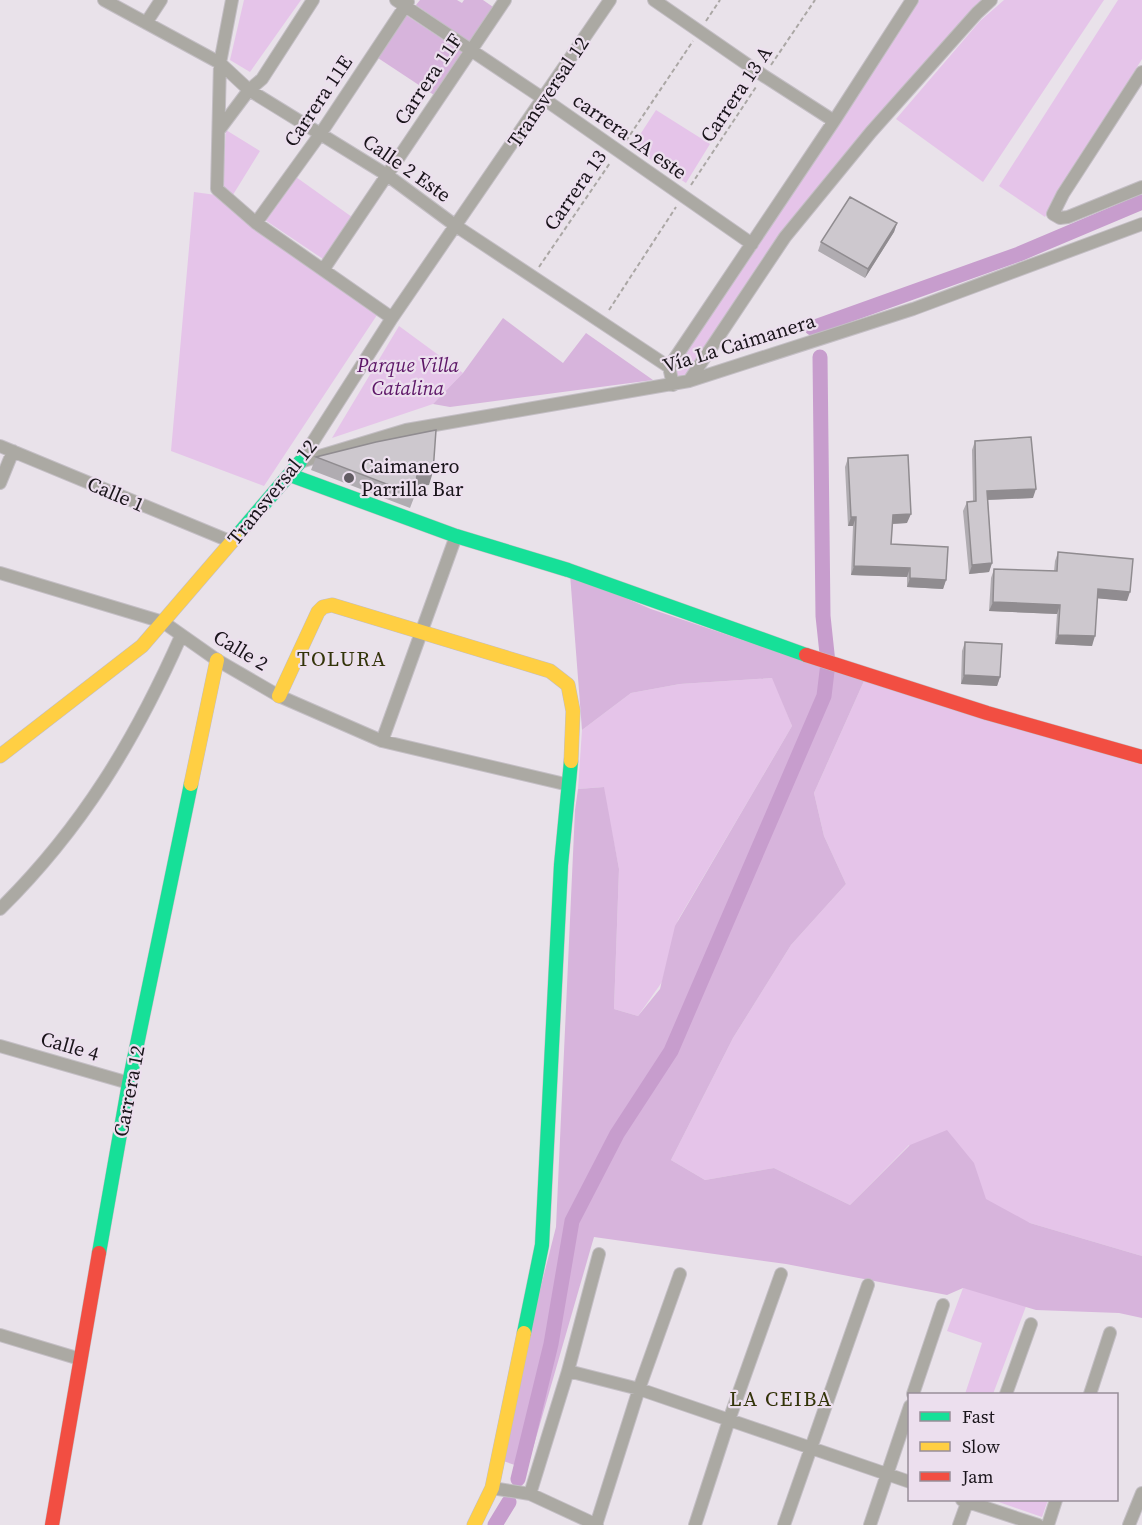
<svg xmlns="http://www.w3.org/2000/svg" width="1142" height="1525" font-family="'Source Serif 4',serif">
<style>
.green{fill:#e5c4e9}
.forest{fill:#d7b4dc}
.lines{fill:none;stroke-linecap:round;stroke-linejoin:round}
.canal{stroke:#c79dcd;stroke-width:15}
.street-casing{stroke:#c3bec4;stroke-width:14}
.fast-casing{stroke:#c3bec4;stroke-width:15}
.slow-casing{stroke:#c3bec4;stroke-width:15}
.jam-casing{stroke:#c3bec4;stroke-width:15}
.path{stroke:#aba7a5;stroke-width:2;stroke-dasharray:4.5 3;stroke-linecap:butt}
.street{stroke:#aba9a3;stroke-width:12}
.fast{stroke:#16e098;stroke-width:14}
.slow{stroke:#ffcf43;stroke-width:14}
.jam{stroke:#f24e42;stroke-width:14}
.wall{fill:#b0acb1}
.shaded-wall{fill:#908c90}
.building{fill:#cdc8ce;stroke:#908c90;stroke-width:1.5}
.poi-dot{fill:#625c63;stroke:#ecdfee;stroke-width:2}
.labels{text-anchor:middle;stroke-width:4.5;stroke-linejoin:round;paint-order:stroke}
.street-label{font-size:20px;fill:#19141a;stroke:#ecdfee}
.park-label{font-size:20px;font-style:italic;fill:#5c1566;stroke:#ecdfee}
.poi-label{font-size:20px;fill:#19141a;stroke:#ecdfee;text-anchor:start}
.neighbourhood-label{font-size:21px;letter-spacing:1.5px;fill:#33340a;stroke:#ecdfee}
</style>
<rect width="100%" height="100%" fill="#e9e2ea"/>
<path class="green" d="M244,0H301L250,72L230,60Z
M914,0H988L844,158L688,379L679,381L674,368Z
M1004,0H1104L983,182L896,119L980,21Z
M1118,0H1142V59L1045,217L999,186Z
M656,110L710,144L686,183L632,147Z
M226,130L260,151L231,198L222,191Z
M296,177L352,217L323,259L265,220Z
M194,192L216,195L377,315L264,486L171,451Z
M399,326L463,373L433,404L332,438Z
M773,678L792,726L678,920L662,982L638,1016L614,1009L619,869L603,787L578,789L582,730L631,693L680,684Z
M864,681L1142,765V1256L1030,1223L969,1201L909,1145L850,1205L774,1168L705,1180L671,1160L733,1038L791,945L846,884L824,836L814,793Z
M963,1288L1028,1301L993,1394H965L982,1343L947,1331Z
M993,1500H1048L1042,1517Z"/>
<path class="forest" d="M420,0H457L462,3L464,0H483L496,9L472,44L416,5Z
M406,15L465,54L437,97L378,58Z
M503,318L563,363L586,333L653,380L450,407L433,404L463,373Z
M570,574L651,609L864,681L814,793L824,836L846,884L791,945L733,1038L671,1160L705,1180L774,1168L850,1205L910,1145L947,1130L974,1163L986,1199L1030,1223L1142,1256V1318L1119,1313L1036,1310L963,1288L947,1295L786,1264L594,1237L527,1469L497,1459L556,1227L575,810L578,789L604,787L619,869L614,1009L638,1016L660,989L675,926L792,726L772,678L680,684L631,693L582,730Z"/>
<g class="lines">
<path class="canal" d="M812,328L1019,254L1142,202
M518,1479L551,1344L572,1221L617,1134L671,1051L824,696L828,663L823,616L820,357
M495,1525L509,1502"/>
<g class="street-casing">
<path id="street" d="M104,0L220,63L249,90L387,175L456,226L669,367L673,385
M232,0L220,63L217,189L256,223L392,318
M396,0L544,99L752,244
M654,0L764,76L834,121
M146,23L161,0
M1142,72L1063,194L1053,214L1060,218L1068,217L1142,187
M219,130L249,90L262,79L313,0
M256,223L321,133L408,2
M323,270L505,0
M669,367L834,121L912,0
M689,381L785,237L871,132L977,13L991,0
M0,446L232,542
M300,462L406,430L689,381L913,309L1142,224
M300,462L392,318L610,0
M0,483L13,451
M0,573L163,622L217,660L279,696L382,741L569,785
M382,741L456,536
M0,909C82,828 135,740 181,636
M0,1046L129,1083
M0,1335L80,1359
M568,1371L639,1389L910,1482
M913,1394L943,1305
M1006,1394L1031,1324
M1090,1394L1110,1333
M492,1488L530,1494L597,1525
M530,1494L568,1371L599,1254
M962,1500L1038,1525
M596,1525L639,1389L680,1274
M695,1525L729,1420L781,1274
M784,1525L868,1285
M870,1525L910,1406
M959,1525L968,1500
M1048,1525L1056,1500
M1129,1525L1142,1493"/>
</g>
<g class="fast-casing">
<path id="fast" d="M290,475L456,536L568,570L806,655
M235,538L300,462
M99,1253L129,1083L191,784
M524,1333L542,1245L561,865L571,761"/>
</g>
<g class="slow-casing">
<path id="slow" d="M279,696L318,612L323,607L332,605L550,671L568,685L573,711L571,761
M0,756L142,646L235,538
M191,784L217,660
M474,1525L492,1488L524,1333"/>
</g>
<g class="jam-casing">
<path id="jam" d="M806,655L987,713L1142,757
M52,1525L99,1253"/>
</g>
<path class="path" d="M706,21L720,0
M771,65L815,0
M626,141L693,41
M691,185L756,87
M539,267L610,163
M609,310L676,207"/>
<use href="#street" class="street"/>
<use href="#fast" class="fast"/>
<use href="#slow" class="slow"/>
<use href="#jam" class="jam"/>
</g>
<path class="wall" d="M897,223L894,232L865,278L818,251L821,242Z
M975,441L1033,498L988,500L992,563L989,572L969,574L963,511L967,502L973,501L972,450Z
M316,457L429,485L416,486L415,495L410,508L311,470Z
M848,458L907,523L892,524L891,544L946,580L943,589L907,587V577L851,575L853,526H848L845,467Z
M1058,552L1127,601L1097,598L1092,646L1055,644L1057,614L989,611L991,578L994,569L1054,571L1055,561Z
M965,642L1000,677L997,686L961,684L962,651Z"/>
<path class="shaded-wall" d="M897,223L894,232L865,278L868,269Z
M433,472L429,485L413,486L417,473Z
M1036,489L1033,498L984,500L987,491Z
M911,514L907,523L890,524L893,515Z
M851,517H856L853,526H848Z
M992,563L989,572L969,574L972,565Z
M854,566L910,568L907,577L851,575Z
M910,578L946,580L943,589L907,587Z
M1098,589L1130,592L1127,601L1094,598Z
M993,602L1060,605L1057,614L989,611Z
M1058,635L1095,636L1092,646L1055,644Z
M964,675L1000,677L997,686L961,684Z"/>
<path class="building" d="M850,197L897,223L868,269L821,242Z
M436,430L433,472L417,473L415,495L316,457L376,442Z
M1031,437L1036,489L987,491L992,563L972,565L967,502L976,501L975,441Z
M908,455L911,514L893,515L891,544L948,547L946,580L910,578V568L854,566L856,517H851L848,458Z
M1058,552L1133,559L1130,592L1098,589L1095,636L1058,635L1060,605L993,602L994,569L1057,571Z
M965,642L1002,644L1000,677L964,675Z"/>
<circle class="poi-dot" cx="349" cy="478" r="6"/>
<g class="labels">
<g class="street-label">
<text transform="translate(428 79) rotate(-56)" y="7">Carrera 11F</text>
<text transform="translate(548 92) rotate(-56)" y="7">Transversal 12</text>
<text transform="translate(736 94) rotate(-56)" y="7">Carrera 13 A</text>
<text transform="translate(318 101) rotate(-56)" y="7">Carrera 11E</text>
<text transform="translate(630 136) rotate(35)" y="7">carrera 2A este</text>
<text transform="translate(407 168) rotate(35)" y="7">Calle 2 Este</text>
<text transform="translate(575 190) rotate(-55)" y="7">Carrera 13</text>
<text transform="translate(739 343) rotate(-17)" y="7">Vía La Caimanera</text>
<text transform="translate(272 492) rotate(-51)" y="7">Transversal 12</text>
<text transform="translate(116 494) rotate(23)" y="7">Calle 1</text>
<text transform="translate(241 650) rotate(31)" y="7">Calle 2</text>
<text transform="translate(70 1046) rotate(16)" y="7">Calle 4</text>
<text transform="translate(129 1091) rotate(-79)" y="7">Carrera 12</text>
</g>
<g class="park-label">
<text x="408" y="372">Parque Villa<tspan x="408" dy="23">Catalina</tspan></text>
</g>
<g class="poi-label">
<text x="361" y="473">Caimanero<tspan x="361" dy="23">Parrilla Bar</tspan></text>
</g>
<g class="neighbourhood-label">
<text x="342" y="666">TOLURA</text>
<text x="781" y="1406">LA CEIBA</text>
</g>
</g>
<rect x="908" y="1393" width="210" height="108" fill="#ecdfee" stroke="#988e99" stroke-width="1.5"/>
<rect x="920" y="1412" width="30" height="9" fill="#16e098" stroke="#988e99" stroke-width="1.5"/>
<text x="962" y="1423" font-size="18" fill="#19141a">Fast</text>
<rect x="920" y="1442" width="30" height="9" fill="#ffcf43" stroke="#988e99" stroke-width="1.5"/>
<text x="962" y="1453" font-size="18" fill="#19141a">Slow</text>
<rect x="920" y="1472" width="30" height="9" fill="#f24e42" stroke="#988e99" stroke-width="1.5"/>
<text x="962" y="1483" font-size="18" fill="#19141a">Jam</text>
</svg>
